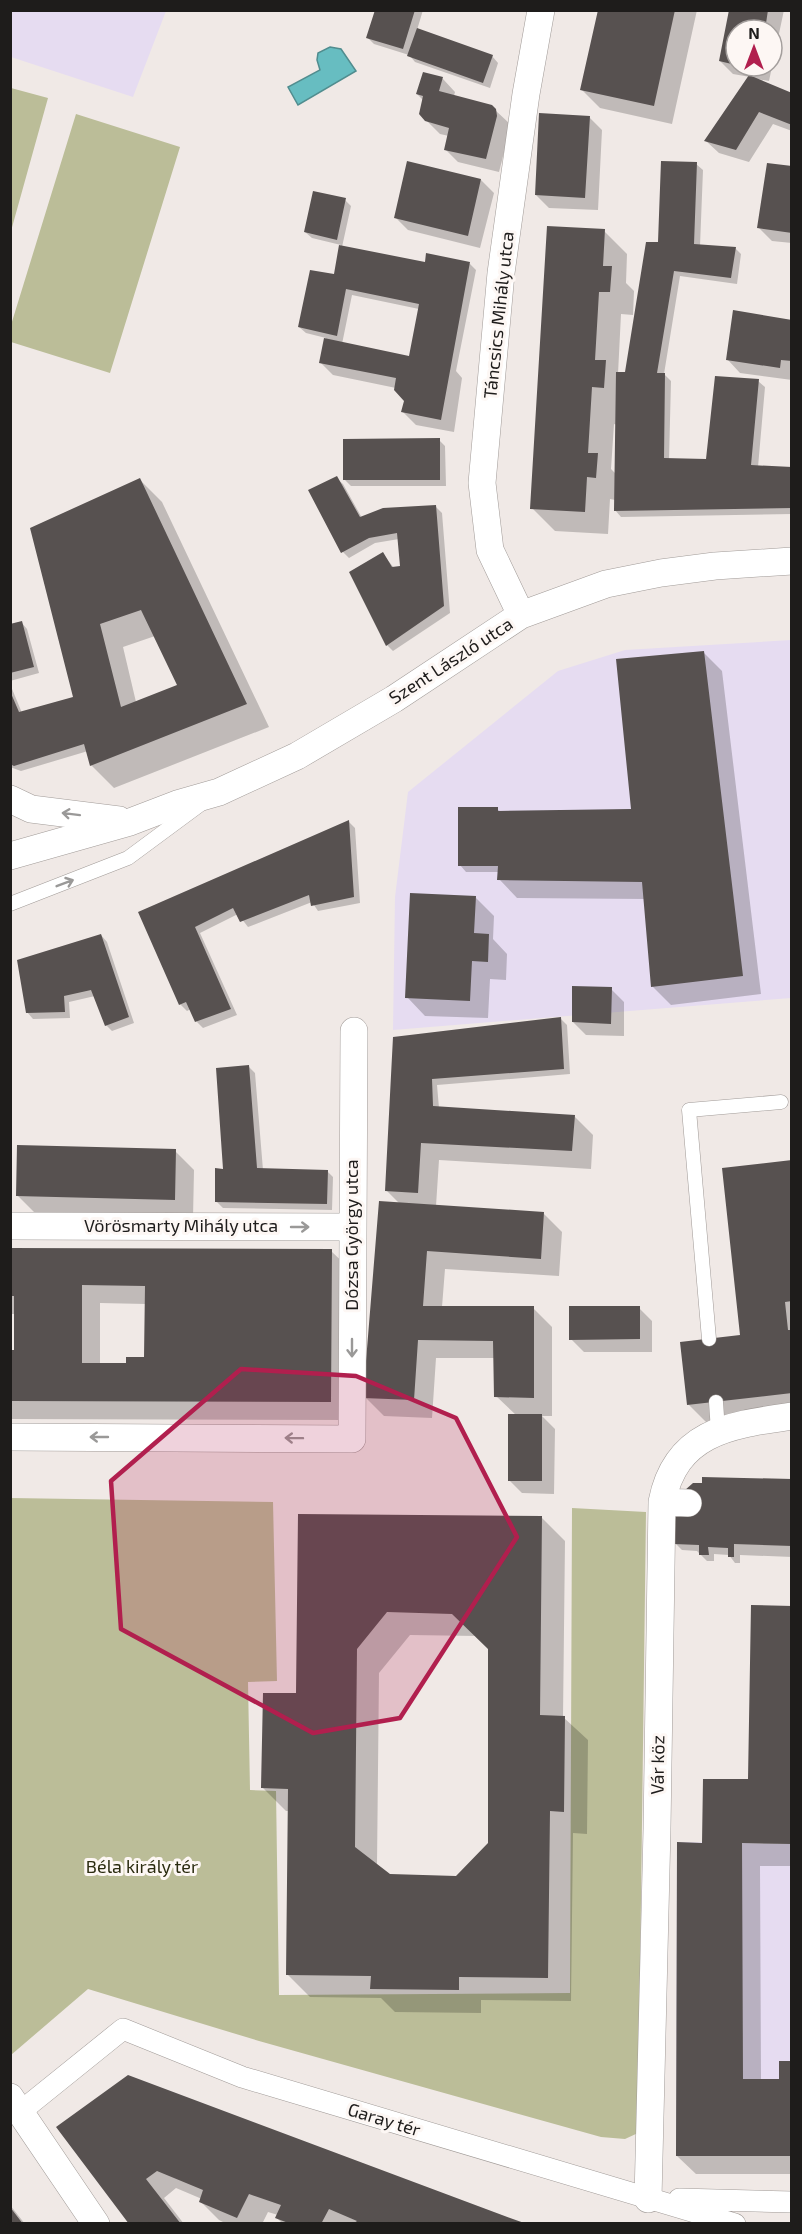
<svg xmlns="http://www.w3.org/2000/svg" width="802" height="2234" font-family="'Exo 2',sans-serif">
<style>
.education{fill:#e6dcf1}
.green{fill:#bbbd98}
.water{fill:#67bdc1;stroke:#518d8f;stroke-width:1.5}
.shadow{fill:#0003;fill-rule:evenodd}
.building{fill:#575150;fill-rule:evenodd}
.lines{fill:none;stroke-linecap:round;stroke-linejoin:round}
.service-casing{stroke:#a19b98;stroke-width:15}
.pedestrian-casing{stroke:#a19b98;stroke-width:22}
.minor-casing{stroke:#a19b98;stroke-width:28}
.service{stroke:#fff;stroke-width:14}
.pedestrian{stroke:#fff;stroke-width:21}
.minor{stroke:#fff;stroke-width:27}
.oneway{stroke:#9a9998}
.marked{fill:#b11f4e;fill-opacity:0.2;stroke:#b11f4e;stroke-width:4.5;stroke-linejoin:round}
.labels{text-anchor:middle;stroke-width:6;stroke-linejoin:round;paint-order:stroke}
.street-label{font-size:18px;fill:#1e1c1b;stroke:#fdf7f4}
.park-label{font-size:18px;fill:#2b2c10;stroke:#fdf7f4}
</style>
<rect width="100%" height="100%" fill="#f0e9e6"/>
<path class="education" d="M11,10H166V11L133,97L11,57Z
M791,640V998L393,1030L395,897L408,792L558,671L625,650Z
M677,1842L791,1844V2156H676Z"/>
<path class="green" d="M11,88L48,98L11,231L10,88Z
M76,114L180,147L110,373L11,342V325Z
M10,1498L273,1502L277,1681L248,1682L250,1790L276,1791L279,1995L570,1993L572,1508L646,1512L638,2133L625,2139L601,2137L259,2041L88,1989L11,2055Z"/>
<path class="water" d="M330,47L341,49L356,71L298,105L288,87L320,70L317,60L318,53Z"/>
<path class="shadow" d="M376,10H423L417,30L492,56L498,63L490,88L415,62L409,55L374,44L367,37Z
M599,10H697L672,124L600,108L582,90Z
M730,10H784L769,81L757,79L792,94V131L773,124L749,162L719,153L706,141L750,77L733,74L720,61ZM736,30H772V66H736Z
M424,74L443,79L455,92L454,96L495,110L509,123L510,129L499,172L458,162L445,149L449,136L440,134L426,120L423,100L417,94Z
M589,117L602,130L598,210L549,208L536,195Z
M696,164L703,170L700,246L735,248L741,254L737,284L680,276L664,374L671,381L669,460L708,461L758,381L765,387L758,467L792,468V514L621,517L615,510V500L610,499L608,534L555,531L532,508L604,231L627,254L626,283L634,291L633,315L621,314L618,374H626L659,244ZM614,424L617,425L616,474L611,469Z
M792,168V243L772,241L759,228Z
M481,180L494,193L480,248L408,230L395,217Z
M345,200L351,206L342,247L426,263L427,255L470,264L476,270L456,371L462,378L454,432L416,425L403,412L405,401L396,388L333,375L320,362L326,338L306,333L299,327L335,276L341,245L312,238L305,232ZM352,295L419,309L410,357L342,344Z
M792,322V380L740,373L728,360Z
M439,440L445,446L446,486H351L345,480Z
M336,478L343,484L362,518L436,507L442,513L450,613L393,651L387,645L383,554L394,568L401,567L399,539L375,543L349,558L343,552L310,491Z
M139,479L162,502L269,727L114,788L91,765L88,751L21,771L10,767V684L22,713L74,698ZM155,636L179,686L136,702L123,647Z
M21,622L27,629L39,673L10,681V625Z
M703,652L722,671L761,994L671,1005L653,987L645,899L517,898L499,879V872H466L460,865L497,809L501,812L633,811Z
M349,822L355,828L360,903L318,911L312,902L248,927L238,914L200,933L237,1015L203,1028L197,1022L191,1009L187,1011L180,1004L140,912Z
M475,897L494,916L493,939L507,954L506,980L490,979L488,1018L425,1016L407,997Z
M101,935L107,942L134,1023L112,1031L106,1025L95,996L69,1002L70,1018L33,1019L27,1012Z
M611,989L624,1002V1036L586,1035L573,1022Z
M560,1018L567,1025L570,1074L437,1085L439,1108L574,1116L593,1135L591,1169L439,1160L436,1206L543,1213L562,1232L559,1276L445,1269L442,1307L533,1308L552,1327V1416H542L555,1429L554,1494L522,1493L509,1480L516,1415L496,1396L495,1358H436L432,1418L384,1416L365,1397L400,1204L386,1190L394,1039Z
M249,1067L255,1073L263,1170L327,1171L333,1177L332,1210L223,1208L216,1201Z
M175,1151L194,1170L193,1218L36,1214L18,1196Z
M792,1161V1413L707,1423L688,1404L742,1337Z
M10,1185L12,1186V1198H10Z
M10,1250L331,1251L350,1269L349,1420L10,1419V1352H15V1314H10ZM100,1303L146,1304V1358L128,1365H100Z
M639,1308L652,1321V1352H584L571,1339Z
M792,1480V1557L740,1555V1563H735L729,1555L714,1554V1561H707L697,1551L682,1550L676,1544Z
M300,1515L542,1518L565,1541L563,1717L588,1740L587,1834L573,1833L571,2001L481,2000V2013L395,2012L381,1998L310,1997L287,1974L289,1811H286L263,1788L298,1695ZM410,1635L477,1636L490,1649V1844L457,1877L390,1876L377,1866L379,1673Z
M792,1607V1866H760L761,2080H781L792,2063V2174H696L677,2156L703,1844L752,1781Z
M58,2128L524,2224H283L277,2218L278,2215L268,2212L262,2224H227L219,2220L200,2201L202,2199L176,2188L164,2198L184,2224H131Z
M10,2205L25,2224H10Z"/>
<path class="building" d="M375,10H415L403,49L366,38Z
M598,10H675L654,106L580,90Z
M729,10H768L765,30H736V65L719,61Z
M417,28L493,55L483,83L407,56Z
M423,72L443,77L439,91L492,105L496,109L497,116L486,159L444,150L449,128L425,121L419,114L423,96L416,94Z
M749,75L792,93V125L759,112L736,150L704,141Z
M539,113L590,116L585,198L535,195Z
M407,161L481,179L468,236L394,218Z
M661,161L697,162L694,244L736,247L731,278L674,271L657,373H665L664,458L706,459L715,376L759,379L751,465L792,467V508L614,511L616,372H625L646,242H658Z
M767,163L792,166V233L757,228Z
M313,191L346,198L337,240L304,232Z
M547,226L605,229L603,266H612L610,292H599L595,360H606L604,388L592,387L588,453H598L596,478L587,477L585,512L530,509Z
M339,245L425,262L426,253L470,262L441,420L401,412L404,401L394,390L396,378L319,363L324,338L409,356L419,304L346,289L337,336L298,327L310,270L334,274Z
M733,310L792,320V361L781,360L780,368L726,360Z
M440,438V480H343V439Z
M337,476L360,517L383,508L436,505L444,606L386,646L349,572L383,552L392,567L400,566L397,533L369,538L341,553L308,490Z
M140,478L247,704L90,766L84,744L14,766L10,764V691L19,712L73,697L30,528ZM141,610L177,685L121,707L100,624Z
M22,621L34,667L10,673V624Z
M704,651L743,976L651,987L642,882L497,880L498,866H458V807H498V811L631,809L616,659Z
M349,820L354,897L311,906L309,895L240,922L233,908L195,927L231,1009L195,1022L186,1002L179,1005L138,912Z
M410,893L476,896L474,933L489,934L488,962L472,961L470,1001L405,998Z
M101,934L129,1017L105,1026L91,990L64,996L65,1012L26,1013L17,960Z
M572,986L612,987L611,1024L572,1022Z
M561,1017L564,1069L432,1079L433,1106L575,1115L572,1151L421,1143L418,1193L385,1191L393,1037Z
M249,1065L257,1168L328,1170L327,1204L215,1202V1168L223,1169L216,1068Z
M17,1145L176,1149L175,1200L16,1196Z
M792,1160V1301L785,1302L788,1330H792V1393L687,1405L680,1342L740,1335L722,1168Z
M379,1201L544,1212L541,1259L427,1251L423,1306H534V1398L494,1397L493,1341L418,1340L414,1400L363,1398Z
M10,1248L332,1249L331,1402L10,1401V1350H14V1296H10ZM82,1285L145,1286L144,1357H126V1363H82Z
M569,1306H640V1339L569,1340Z
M508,1414H542V1481H508Z
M702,1477L792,1479V1546L734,1544V1557H728V1548L708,1547L709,1555H699V1545L674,1544L676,1498L693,1483H702Z
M298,1514L542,1516L540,1715L565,1716L564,1812L550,1811L548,1978L459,1977V1990L370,1989L371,1976L286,1975L288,1789L261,1788L263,1693H296ZM387,1612L452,1614L488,1649V1843L456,1876L390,1874L355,1847L357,1649Z
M751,1605L792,1606V1844L742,1843L743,2079H779V2061H792V2156H676L677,1842L702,1843L703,1779H748Z
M128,2075L502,2215L527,2224H353L357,2221L329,2209L321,2224H291L275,2218L281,2205L249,2194L237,2218L199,2202L203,2190L157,2171L146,2179L181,2224H129L56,2127Z
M10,2207L23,2224H10Z"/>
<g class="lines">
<g class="service-casing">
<path id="service" d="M10,904L128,858L201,804
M709,1339L689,1110L781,1102
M716,1402L718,1431"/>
</g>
<g class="pedestrian-casing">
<path id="pedestrian" d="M20,2112L123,2029L242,2077L735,2224
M679,2199L792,2202"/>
</g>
<g class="minor-casing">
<path id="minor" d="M521,615L490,550L482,483L501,273L526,94L541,10
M10,799L31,809L119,820
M10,856L130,822L177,804L219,792L297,756L394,699L521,615L606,584L661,573L715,566L792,561
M10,1226L352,1227
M10,1437L352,1439L354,1031
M662,1502L688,1503
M10,2097L96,2224
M648,2199L657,1829L662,1502C676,1431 731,1425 792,1416"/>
</g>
<use href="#service" class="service"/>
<use href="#pedestrian" class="pedestrian"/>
<use href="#minor" class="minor"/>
</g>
<defs><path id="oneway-shaft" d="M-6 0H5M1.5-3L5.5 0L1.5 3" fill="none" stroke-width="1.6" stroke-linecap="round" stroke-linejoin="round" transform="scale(1.5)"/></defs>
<g class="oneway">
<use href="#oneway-shaft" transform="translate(71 814) rotate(-173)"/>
<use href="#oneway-shaft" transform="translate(65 883) rotate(-21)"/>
<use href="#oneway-shaft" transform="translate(300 1227)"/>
<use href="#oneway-shaft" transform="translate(352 1348) rotate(90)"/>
<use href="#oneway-shaft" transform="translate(99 1437) rotate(180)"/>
<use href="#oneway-shaft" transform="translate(294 1438) rotate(-179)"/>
</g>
<path class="marked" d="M241,1369L356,1376L456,1418L517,1537L400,1718L313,1733L121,1629L111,1481Z"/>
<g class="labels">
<g class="street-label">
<text transform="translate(499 315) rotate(-84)" y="6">Táncsics Mihály utca</text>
<text transform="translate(451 661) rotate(-33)" y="6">Szent László utca</text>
<text x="181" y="1232">Vörösmarty Mihály utca</text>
<text transform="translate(352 1235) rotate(-90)" y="6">Dózsa György utca</text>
<text transform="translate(658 1765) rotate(-89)" y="6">Vár köz</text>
<text transform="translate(384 2120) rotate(17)" y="6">Garay tér</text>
</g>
<g class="park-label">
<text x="142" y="1873">Béla király tér</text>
</g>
</g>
<rect width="802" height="2234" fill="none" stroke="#1e1c1b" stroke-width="24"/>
<g transform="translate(754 48)"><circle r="28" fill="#fdf7f4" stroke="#a49f9d" stroke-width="1.5"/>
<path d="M0-4.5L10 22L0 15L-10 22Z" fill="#b11f4e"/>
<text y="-9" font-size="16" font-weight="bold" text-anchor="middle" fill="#1e1c1b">N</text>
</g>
</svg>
